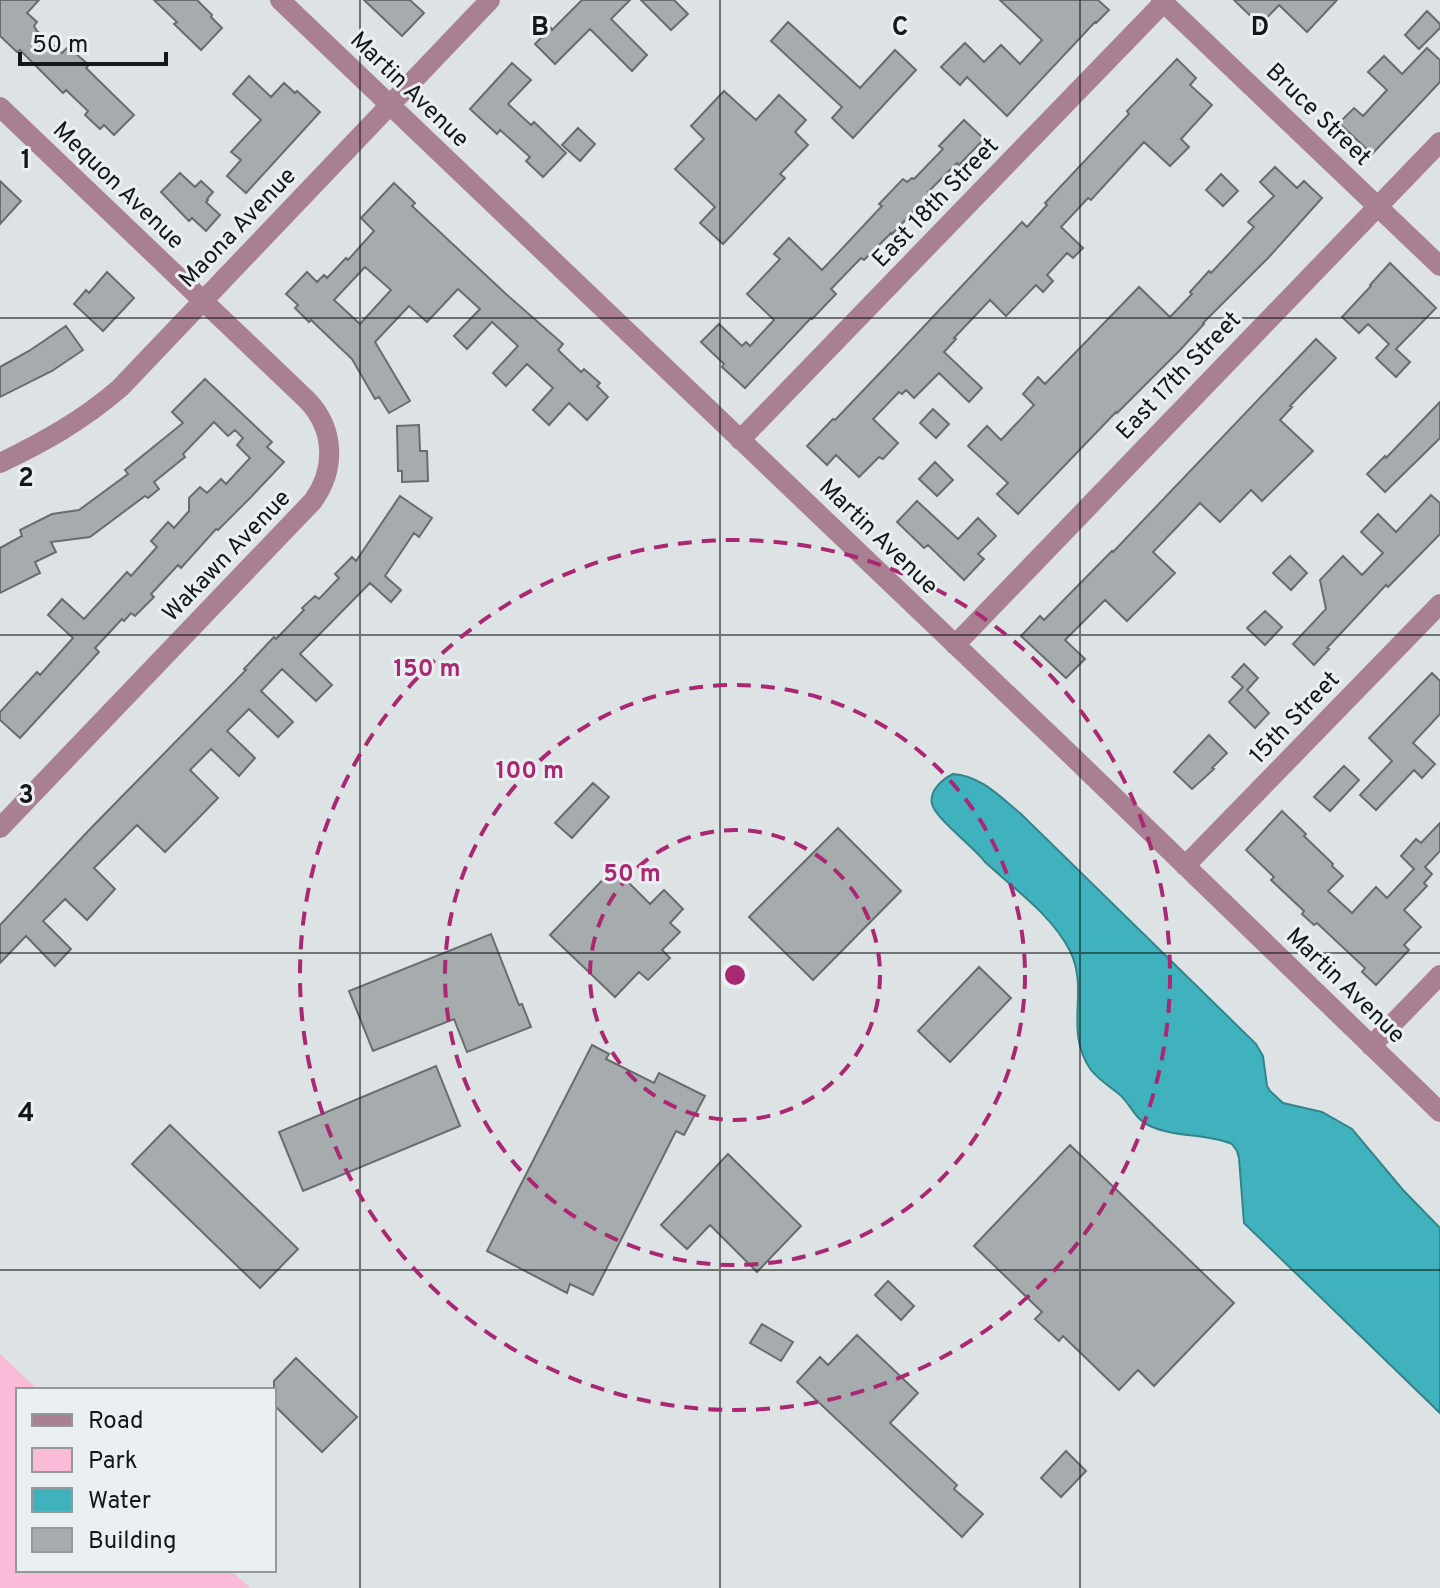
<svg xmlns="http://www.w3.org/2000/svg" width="1440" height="1588" font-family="Overpass,sans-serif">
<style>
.green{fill:#f9bbd7}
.water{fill:#40b2bd;stroke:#33848b;stroke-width:2}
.building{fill:#a6acad;stroke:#676d6e;stroke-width:2;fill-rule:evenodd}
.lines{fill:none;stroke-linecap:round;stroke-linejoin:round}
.minor{stroke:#a97f92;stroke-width:20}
.grid{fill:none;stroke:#141717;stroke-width:2;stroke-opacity:0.55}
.ring{fill:none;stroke:#aa2773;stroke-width:4;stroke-dasharray:14 10}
.labels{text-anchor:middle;stroke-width:6;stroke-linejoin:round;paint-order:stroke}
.street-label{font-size:24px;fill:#141717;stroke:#eaf0f1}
.grid-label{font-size:26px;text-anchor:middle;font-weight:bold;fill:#141717;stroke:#eaf0f1;stroke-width:6;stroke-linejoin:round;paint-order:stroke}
.centre{fill:#aa2773;stroke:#eaf0f1;stroke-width:4}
.ring-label{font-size:24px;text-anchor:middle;font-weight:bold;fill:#aa2773;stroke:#eaf0f1;stroke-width:6;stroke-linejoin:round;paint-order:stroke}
</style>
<rect width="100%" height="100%" fill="#dde3e4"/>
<path class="green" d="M0,1354L38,1390H18V1570H231L250,1588H0Z"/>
<path class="water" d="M953,774C981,776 999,796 1020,813L1256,1044L1263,1056L1267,1086L1270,1091L1283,1103L1322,1112L1352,1129L1403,1190L1440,1228V1413L1244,1223L1239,1158L1237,1151L1232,1144C1206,1133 1174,1138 1148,1125C1134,1118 1130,1103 1119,1094C1109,1086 1099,1080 1091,1070C1063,1030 1090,991 1070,951C1052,915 1014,889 985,862C974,847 935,818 932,804C929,790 943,779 953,774Z"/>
<path class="building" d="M0,0H39L27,13L37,22L34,26L37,31L62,53L68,47L89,65L86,68L134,115L114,135L104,125L100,129L85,115L88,111L66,90L63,93L20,50L17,52L0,36Z
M154,0H197L212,15L211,17L222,28L201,50L174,24L177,22Z
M364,0H410L424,13L402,36Z
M582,0H630L611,19L647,55L632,71L590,29L555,64L535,44L551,28L552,30Z
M641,0H674L688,14L671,30Z
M1000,0H1098L1109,10L1096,23L1095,22L1007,116L967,77L960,85L941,67L965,43L984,62L1001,45L1020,64L1042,40Z
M1234,0H1337L1307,32L1279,5L1260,25Z
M1427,11L1440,24V28L1419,49L1405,35Z
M788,22L860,88L895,50L916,70L853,138L832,118L842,107L771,41Z
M1427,48L1440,60V82L1372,154L1339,123L1354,108L1363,116L1387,90L1368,72L1384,56L1402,74Z
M1177,59L1196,78L1190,85L1212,105L1181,139L1189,147L1170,166L1144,142L1091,200L1088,198L1061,227L1083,248L1073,258L1067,253L1047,275L1053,281L1043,292L1036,285L1006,316L990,300L954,338L956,339L944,352L982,388L969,402L939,373L914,398L906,390L902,394L899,392L873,419L898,443L883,459L879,457L859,477L836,455L827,465L807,446L833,419L835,420L898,354L1022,222L1027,227L1047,205L1045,203L1129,114L1127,111Z
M512,63L531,80L508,104L531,125L534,122L566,153L543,177L526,161L530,157L500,130L497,134L470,109Z
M249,76L271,97L284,83L295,93L297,91L320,112L246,193L227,176L241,160L231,152L261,120L233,94Z
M724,91L756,120L779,95L806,120L795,132L808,145L780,174L785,178L723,244L700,223L715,207L675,169L704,139L691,126Z
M964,120L984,139L959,165L957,163L928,192L930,194L892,234L891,233L864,260L861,258L831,289L836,294L812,319L811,318L745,388L722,367L724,364L701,342L719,324L742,346L746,342L750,346L774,320L747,294L780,259L774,254L789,238L822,270L882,206L879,204L903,179L907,182L912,178L914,179L943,149L939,146Z
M578,128L595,144L580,161L562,145Z
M1275,167L1297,188L1304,181L1322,198L1269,257L1203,323L1204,324L1181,349L1117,413L1116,412L1018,514L997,494L1008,483L968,446L987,426L1001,440L1034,405L1023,394L1038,377L1045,384L1139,287L1170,317L1192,294L1190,292L1209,271L1211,273L1254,227L1248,222L1274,196L1260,182Z
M180,173L195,187L201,181L213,192L207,199L208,200L206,202L220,215L206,231L192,218L189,221L161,192Z
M1221,174L1238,191L1223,206L1206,190Z
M0,181L21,201L0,224Z
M394,183L415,203L412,206L506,294L563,344L558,350L581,372L584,369L600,383L597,386L608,397L587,420L569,403L549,425L533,410L553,388L527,364L506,386L493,373L518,346L492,322L467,349L454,336L480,309L458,289L427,322L409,306L375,342L410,401L389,413L379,397L375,399L352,359L311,320L309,322L295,308L298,305L286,294L307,272L317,282L324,275L327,278L346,258L348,260L374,231L361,218ZM365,267L391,290L360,324L334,300Z
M1390,263L1436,308L1396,349L1410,362L1396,377L1376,358L1389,344L1368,324L1359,333L1342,317L1371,286L1370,285Z
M107,272L134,298L103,331L74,304L86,290L89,293Z
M66,326L83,350L52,371L0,397V367L29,351Z
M1316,339L1336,358L1290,406L1292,407L1280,420L1313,451L1262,501L1251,490L1220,522L1200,503L1153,552L1175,573L1127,621L1105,600L1065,640L1085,659L1066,678L1021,636L1040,616L1044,620L1112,551L1113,552Z
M205,379L272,442L267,447L284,462L251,497L218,530L216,529L181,568L178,565L151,594L154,597L135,616L131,613L124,621L122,619L95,648L99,652L20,738L0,720V712L37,672L40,675L73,638L48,615L62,599L84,619L127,572L131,576L157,547L151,541L168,522L174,528L189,511V498L200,487L207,493L221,479L226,484L250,458L237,445L243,438L235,430L228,436L214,422L183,454L185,457L154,482L159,489L148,498L145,496L90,537L51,542L56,552L35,562L40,573L0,593V548L22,536L20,530L52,514L79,510L128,474L125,470L183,423L172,412Z
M1440,402V438L1385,492L1367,474L1385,456L1386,458Z
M933,409L949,424L936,438L920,423Z
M419,425L420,451H427L428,481L402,482V471H398L397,426Z
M935,462L953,480L937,496L919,479Z
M1431,495L1440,503V534L1388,587L1386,585L1327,648L1329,649L1314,665L1293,644L1326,609L1320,580L1343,556L1362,575L1383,553L1361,532L1378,514L1396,532Z
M400,496L432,518L419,537L414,533L385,576L401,590L391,602L370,583L300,654L332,685L316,701L282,669L261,691L293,722L278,737L249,709L227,731L255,758L239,776L211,749L190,770L218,798L182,835L165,852L137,825L94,868L115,889L87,920L65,899L43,921L71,949L55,966L26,936L0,963V925L91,828L246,670L244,669L274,637L276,639L304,610L302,608L315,596L319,599L339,578L335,574L352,557L356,561Z
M917,501L958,539L978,518L996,536L978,554L984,559L964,580L928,545L924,548L897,522Z
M1290,556L1307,573L1291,590L1273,573Z
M1265,611L1282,627L1265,645L1247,628Z
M1244,664L1258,678L1247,690L1269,713L1255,728L1229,702L1243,687L1232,677Z
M1432,673L1440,681V714L1413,743L1435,764L1422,778L1414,770L1376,810L1360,795L1392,761L1369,738Z
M1209,735L1227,753L1212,768L1214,769L1192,789L1174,772Z
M1344,766L1359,780L1330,811L1314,797Z
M593,783L609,797L572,838L555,823Z
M1282,811L1306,834L1304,836L1333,864L1332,866L1343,876L1328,891L1352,913L1376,887L1387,898L1414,869L1401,856L1416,839L1421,843L1440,823V851L1425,867L1432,874L1424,883L1427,886L1404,910L1421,927L1404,945L1409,950L1376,985L1362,972L1365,968L1317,923L1314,925L1302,914L1304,911L1271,880L1274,877L1246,850Z
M838,828L901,891L813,980L749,917Z
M614,868L650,904L664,890L683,909L670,923L680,932L662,950L670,958L648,980L639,972L615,997L550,935Z
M491,934L519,1005L522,1004L531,1027L467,1052L454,1019L373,1051L349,991Z
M979,967L1011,998L950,1062L918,1031Z
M592,1045L609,1054L606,1059L654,1083L659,1073L705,1096L684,1135L676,1131L593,1295L570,1284L567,1293L487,1251Z
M436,1066L460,1126L303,1191L279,1132Z
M170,1125L298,1249L260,1288L132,1164Z
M1070,1145L1234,1303L1154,1386L1138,1370L1119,1390L1063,1336L1059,1341L1035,1319L1042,1312L974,1246Z
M728,1154L801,1226L757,1272L710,1225L687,1249L661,1225Z
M888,1281L914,1306L901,1320L875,1295Z
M762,1324L793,1342L781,1361L750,1343Z
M857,1335L918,1393L890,1423L957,1485L954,1489L983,1514L962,1537L797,1382L820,1357L828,1365Z
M296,1358L357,1417L322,1452L274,1405V1381Z
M1066,1451L1086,1471L1061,1497L1041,1478Z"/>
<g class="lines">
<path class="minor" d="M280,0L1073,757L1440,1112
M1161,0L1440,266
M0,107L307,400C335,429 336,469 313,501L0,828
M740,440L1166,0
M0,463C44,442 83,420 120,388L490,0
M955,645L1440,142
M1185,866L1440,604
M1371,1046L1440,975"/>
</g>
<path class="grid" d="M360,0V1588M720,0V1588M1080,0V1588M0,318H1440M0,635H1440M0,953H1440M0,1270H1440"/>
<g class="ring">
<circle cx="735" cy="975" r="145"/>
<circle cx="735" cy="975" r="290"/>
<circle cx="735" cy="975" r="435"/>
</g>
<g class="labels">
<g class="street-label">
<text transform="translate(410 89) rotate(44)" y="8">Martin Avenue</text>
<text transform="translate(1319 114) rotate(44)" y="8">Bruce Street</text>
<text transform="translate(119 185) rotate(44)" y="8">Mequon Avenue</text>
<text transform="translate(935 202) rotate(-46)" y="8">East 18th Street</text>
<text transform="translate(237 227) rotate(-46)" y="8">Maona Avenue</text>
<text transform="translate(1178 375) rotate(-46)" y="8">East 17th Street</text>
<text transform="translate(879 536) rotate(44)" y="8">Martin Avenue</text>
<text transform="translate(226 555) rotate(-46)" y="8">Wakawn Avenue</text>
<text transform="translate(1294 717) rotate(-46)" y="8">15th Street</text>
<text transform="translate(1346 985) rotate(44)" y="8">Martin Avenue</text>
</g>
</g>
<g class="grid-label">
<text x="540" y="35">B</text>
<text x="900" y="35">C</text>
<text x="1260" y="35">D</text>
<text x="26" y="168">1</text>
<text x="26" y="486">2</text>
<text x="26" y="803">3</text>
<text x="26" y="1121">4</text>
</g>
<circle cx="735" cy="975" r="12" class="centre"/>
<g class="ring-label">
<text x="427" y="676">150 m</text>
<text x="530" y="778">100 m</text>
<text x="632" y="881">50 m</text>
</g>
<rect x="16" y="1388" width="260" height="184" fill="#eaf0f1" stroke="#94999a" stroke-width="2"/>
<rect x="32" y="1414" width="40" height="12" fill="#a97f92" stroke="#94999a" stroke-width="2"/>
<text x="88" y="1428" font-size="24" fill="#141717">Road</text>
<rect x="32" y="1448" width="40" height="24" fill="#f9bbd7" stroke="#94999a" stroke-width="2"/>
<text x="88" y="1468" font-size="24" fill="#141717">Park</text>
<rect x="32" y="1488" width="40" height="24" fill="#40b2bd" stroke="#94999a" stroke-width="2"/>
<text x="88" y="1508" font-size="24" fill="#141717">Water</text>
<rect x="32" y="1528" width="40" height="24" fill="#a6acad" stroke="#94999a" stroke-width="2"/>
<text x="88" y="1548" font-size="24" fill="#141717">Building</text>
<path d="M20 52v12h146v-12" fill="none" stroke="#141717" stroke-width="4"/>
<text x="32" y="52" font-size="24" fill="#141717" stroke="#eaf0f1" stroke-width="6" paint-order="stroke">50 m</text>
</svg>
